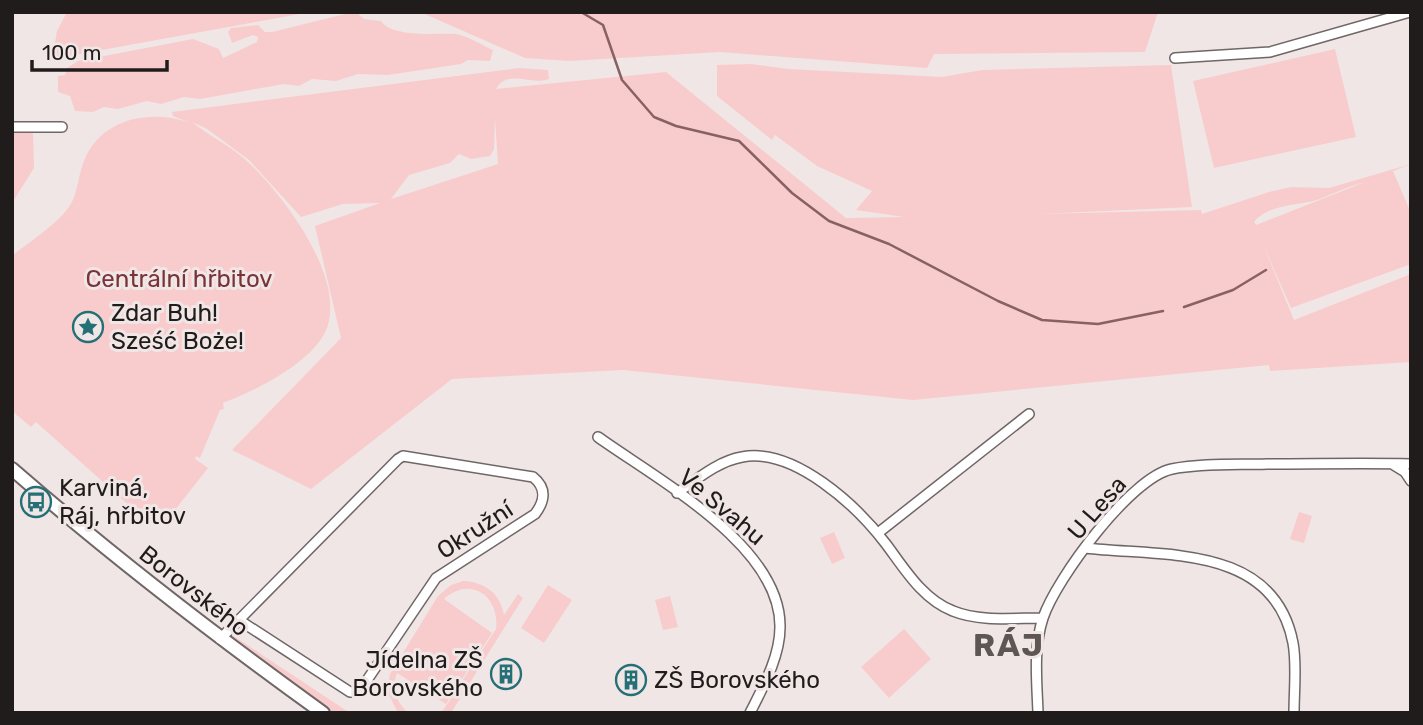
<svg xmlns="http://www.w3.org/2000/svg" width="1423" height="725" font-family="Rubik,sans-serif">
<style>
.green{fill:#f8cccd;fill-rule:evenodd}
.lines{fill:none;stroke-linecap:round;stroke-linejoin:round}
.stream{stroke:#886163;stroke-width:2.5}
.minor-casing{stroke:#6f6666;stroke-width:12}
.secondary-casing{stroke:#6f6666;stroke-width:16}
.minor{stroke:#fff;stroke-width:9}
.secondary{stroke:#fff;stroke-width:12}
.labels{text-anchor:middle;stroke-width:6;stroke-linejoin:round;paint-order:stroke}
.park-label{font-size:24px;fill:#793339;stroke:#f1e6e6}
.poi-label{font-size:24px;fill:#201c1c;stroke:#f1e6e6;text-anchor:start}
.street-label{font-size:24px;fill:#201c1c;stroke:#f1e6e6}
.district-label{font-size:32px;font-weight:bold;letter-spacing:2px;fill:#5e5555;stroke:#f1e6e6}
</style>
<rect width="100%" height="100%" fill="#f1e6e6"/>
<path class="green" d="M67,12H311L52,59L57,31Z
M420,12H1158L1145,52L934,54L927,68L720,52L570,61L525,58Z
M349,13H357L364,19L381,21C393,38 436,33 456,34C468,36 482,45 493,50L490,61L468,60L461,64L388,75L358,74L336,81L312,79L299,86L284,84L200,99L184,97L161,104L147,101L118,109L104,107L93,112L75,111L70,96L58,92V76L65,75L67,68L78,61L193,39L219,49L223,58L257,42L258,37L253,35L232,43L228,32L231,28L258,25L265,32H272Z
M1335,49L1356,137L1214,168L1193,81Z
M751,64L789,69L942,77L982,70L1171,65L1192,207L1039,214L1201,210L1202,214L1269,192L1291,187L1329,188L1411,164L1393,171L1411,213V264L1291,308L1262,242L1294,320L1411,274V362L1270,371L1269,365L913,400L623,370L452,379L311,489L232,450L341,338L315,226L380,203L343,204L301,217L249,160L207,129L192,122C208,135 231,146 248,162C282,194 343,273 328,325C317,361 255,391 223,403L224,409L220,410L200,458L196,456L195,459L208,468L171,515L131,507L36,422L31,427L12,411V256C30,241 56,225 69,207C78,194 78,175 84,161C100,119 149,109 188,122L173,116L172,112L519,68L548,70L549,79C532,86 508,68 496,89L666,72L846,218L904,217L856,210L872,191L817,166L775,135L772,140L717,96V65ZM495,118L498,164L391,199L409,175L450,163L459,154L471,159L490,156L494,149ZM1365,182L1256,225L1254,222C1268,204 1297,206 1317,200C1333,194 1349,186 1365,182Z
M12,132H33L34,168L12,203Z
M1299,512L1312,516L1304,543L1290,539Z
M834,532L845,558L832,564L820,538Z
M463,581C485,582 500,593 504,615L518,594L523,598L451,713H439L444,709L496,629C500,596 470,575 444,599L492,633L446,704L397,673C391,689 396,703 409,713H398L387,691L390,674L438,596L451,585Z
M548,585L572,600L544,643L521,628Z
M670,596L678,627L663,630L655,600Z
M904,629L931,659L889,698L861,667Z
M232,635L350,713H331L229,637Z"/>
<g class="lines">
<path class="stream" d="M581,12L603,25L622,80L654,117L676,126L739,141L792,193L829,221L889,244L998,301L1042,320L1098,324L1163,311
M1184,307L1233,290L1266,270"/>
<g class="minor-casing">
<path id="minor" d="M1175,58L1270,52L1410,12
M12,127H62
M598,437C658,480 781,546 780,627C780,657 763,687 750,713
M1392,464L1405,472L1411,481
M677,493C696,480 718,461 742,457C794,447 857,506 886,544C904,568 923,600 953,611C980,622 1014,618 1043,618
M878,533L1029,414
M1086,548C1161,557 1274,543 1293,643C1297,664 1294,690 1294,713
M220,639L229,630L398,459L403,456L533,477C547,488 545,501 535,514L436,578L359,692H350L239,620
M1038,713C1037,682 1033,648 1043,618C1056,579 1131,477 1172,469C1203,463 1236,465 1267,464C1315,464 1363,463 1411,464"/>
</g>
<g class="secondary-casing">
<path id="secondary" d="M12,469C112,556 216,636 323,713"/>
</g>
<use href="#minor" class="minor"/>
<use href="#secondary" class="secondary"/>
</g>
<defs>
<g id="sight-ring" transform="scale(1.575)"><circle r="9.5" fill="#f1e6e6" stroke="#257076" stroke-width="1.5"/><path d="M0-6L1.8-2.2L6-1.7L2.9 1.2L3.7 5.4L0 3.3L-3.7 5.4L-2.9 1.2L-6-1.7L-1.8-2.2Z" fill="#257076"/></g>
<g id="bus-ring" transform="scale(1.575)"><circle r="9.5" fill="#f1e6e6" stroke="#257076" stroke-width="1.5"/><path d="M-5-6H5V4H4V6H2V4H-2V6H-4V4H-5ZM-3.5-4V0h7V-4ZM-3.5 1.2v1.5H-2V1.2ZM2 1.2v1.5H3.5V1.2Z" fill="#257076"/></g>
<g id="building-ring" transform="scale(1.575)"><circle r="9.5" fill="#f1e6e6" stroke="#257076" stroke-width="1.5"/><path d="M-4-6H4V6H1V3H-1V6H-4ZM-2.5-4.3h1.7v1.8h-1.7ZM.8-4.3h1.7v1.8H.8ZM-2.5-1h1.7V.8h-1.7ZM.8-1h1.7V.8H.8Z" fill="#257076"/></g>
</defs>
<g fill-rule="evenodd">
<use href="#sight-ring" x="88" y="327"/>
<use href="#bus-ring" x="36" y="502"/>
<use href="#building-ring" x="506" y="674"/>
<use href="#building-ring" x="631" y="680"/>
</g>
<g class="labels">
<g class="park-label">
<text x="179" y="287">Centrální hřbitov</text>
</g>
<g class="poi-label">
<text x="111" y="321">Zdar Buh!<tspan x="111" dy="28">Sześć Boże!</tspan></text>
<text x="59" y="496">Karviná,<tspan x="59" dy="28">Ráj, hřbitov</tspan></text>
<text x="483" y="668" text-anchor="end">Jídelna ZŠ<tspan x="483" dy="28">Borovského</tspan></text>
<text x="654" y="688">ZŠ Borovského</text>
</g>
<g class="street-label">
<text transform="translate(722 507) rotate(40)" y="8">Ve Svahu</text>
<text transform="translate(1097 508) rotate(-49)" y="8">U Lesa</text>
<text transform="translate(475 530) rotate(-33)" y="8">Okružní</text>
<text transform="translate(194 591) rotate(38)" y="8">Borovského</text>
</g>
<g class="district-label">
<text x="1009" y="656">RÁJ</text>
</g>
</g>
<rect width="1423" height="725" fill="none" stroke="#201c1c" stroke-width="28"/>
<path d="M32 60v10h135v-10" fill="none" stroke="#201c1c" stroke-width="3.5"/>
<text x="42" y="60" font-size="21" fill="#201c1c" stroke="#f1e6e6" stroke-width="5" paint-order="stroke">100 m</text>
</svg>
